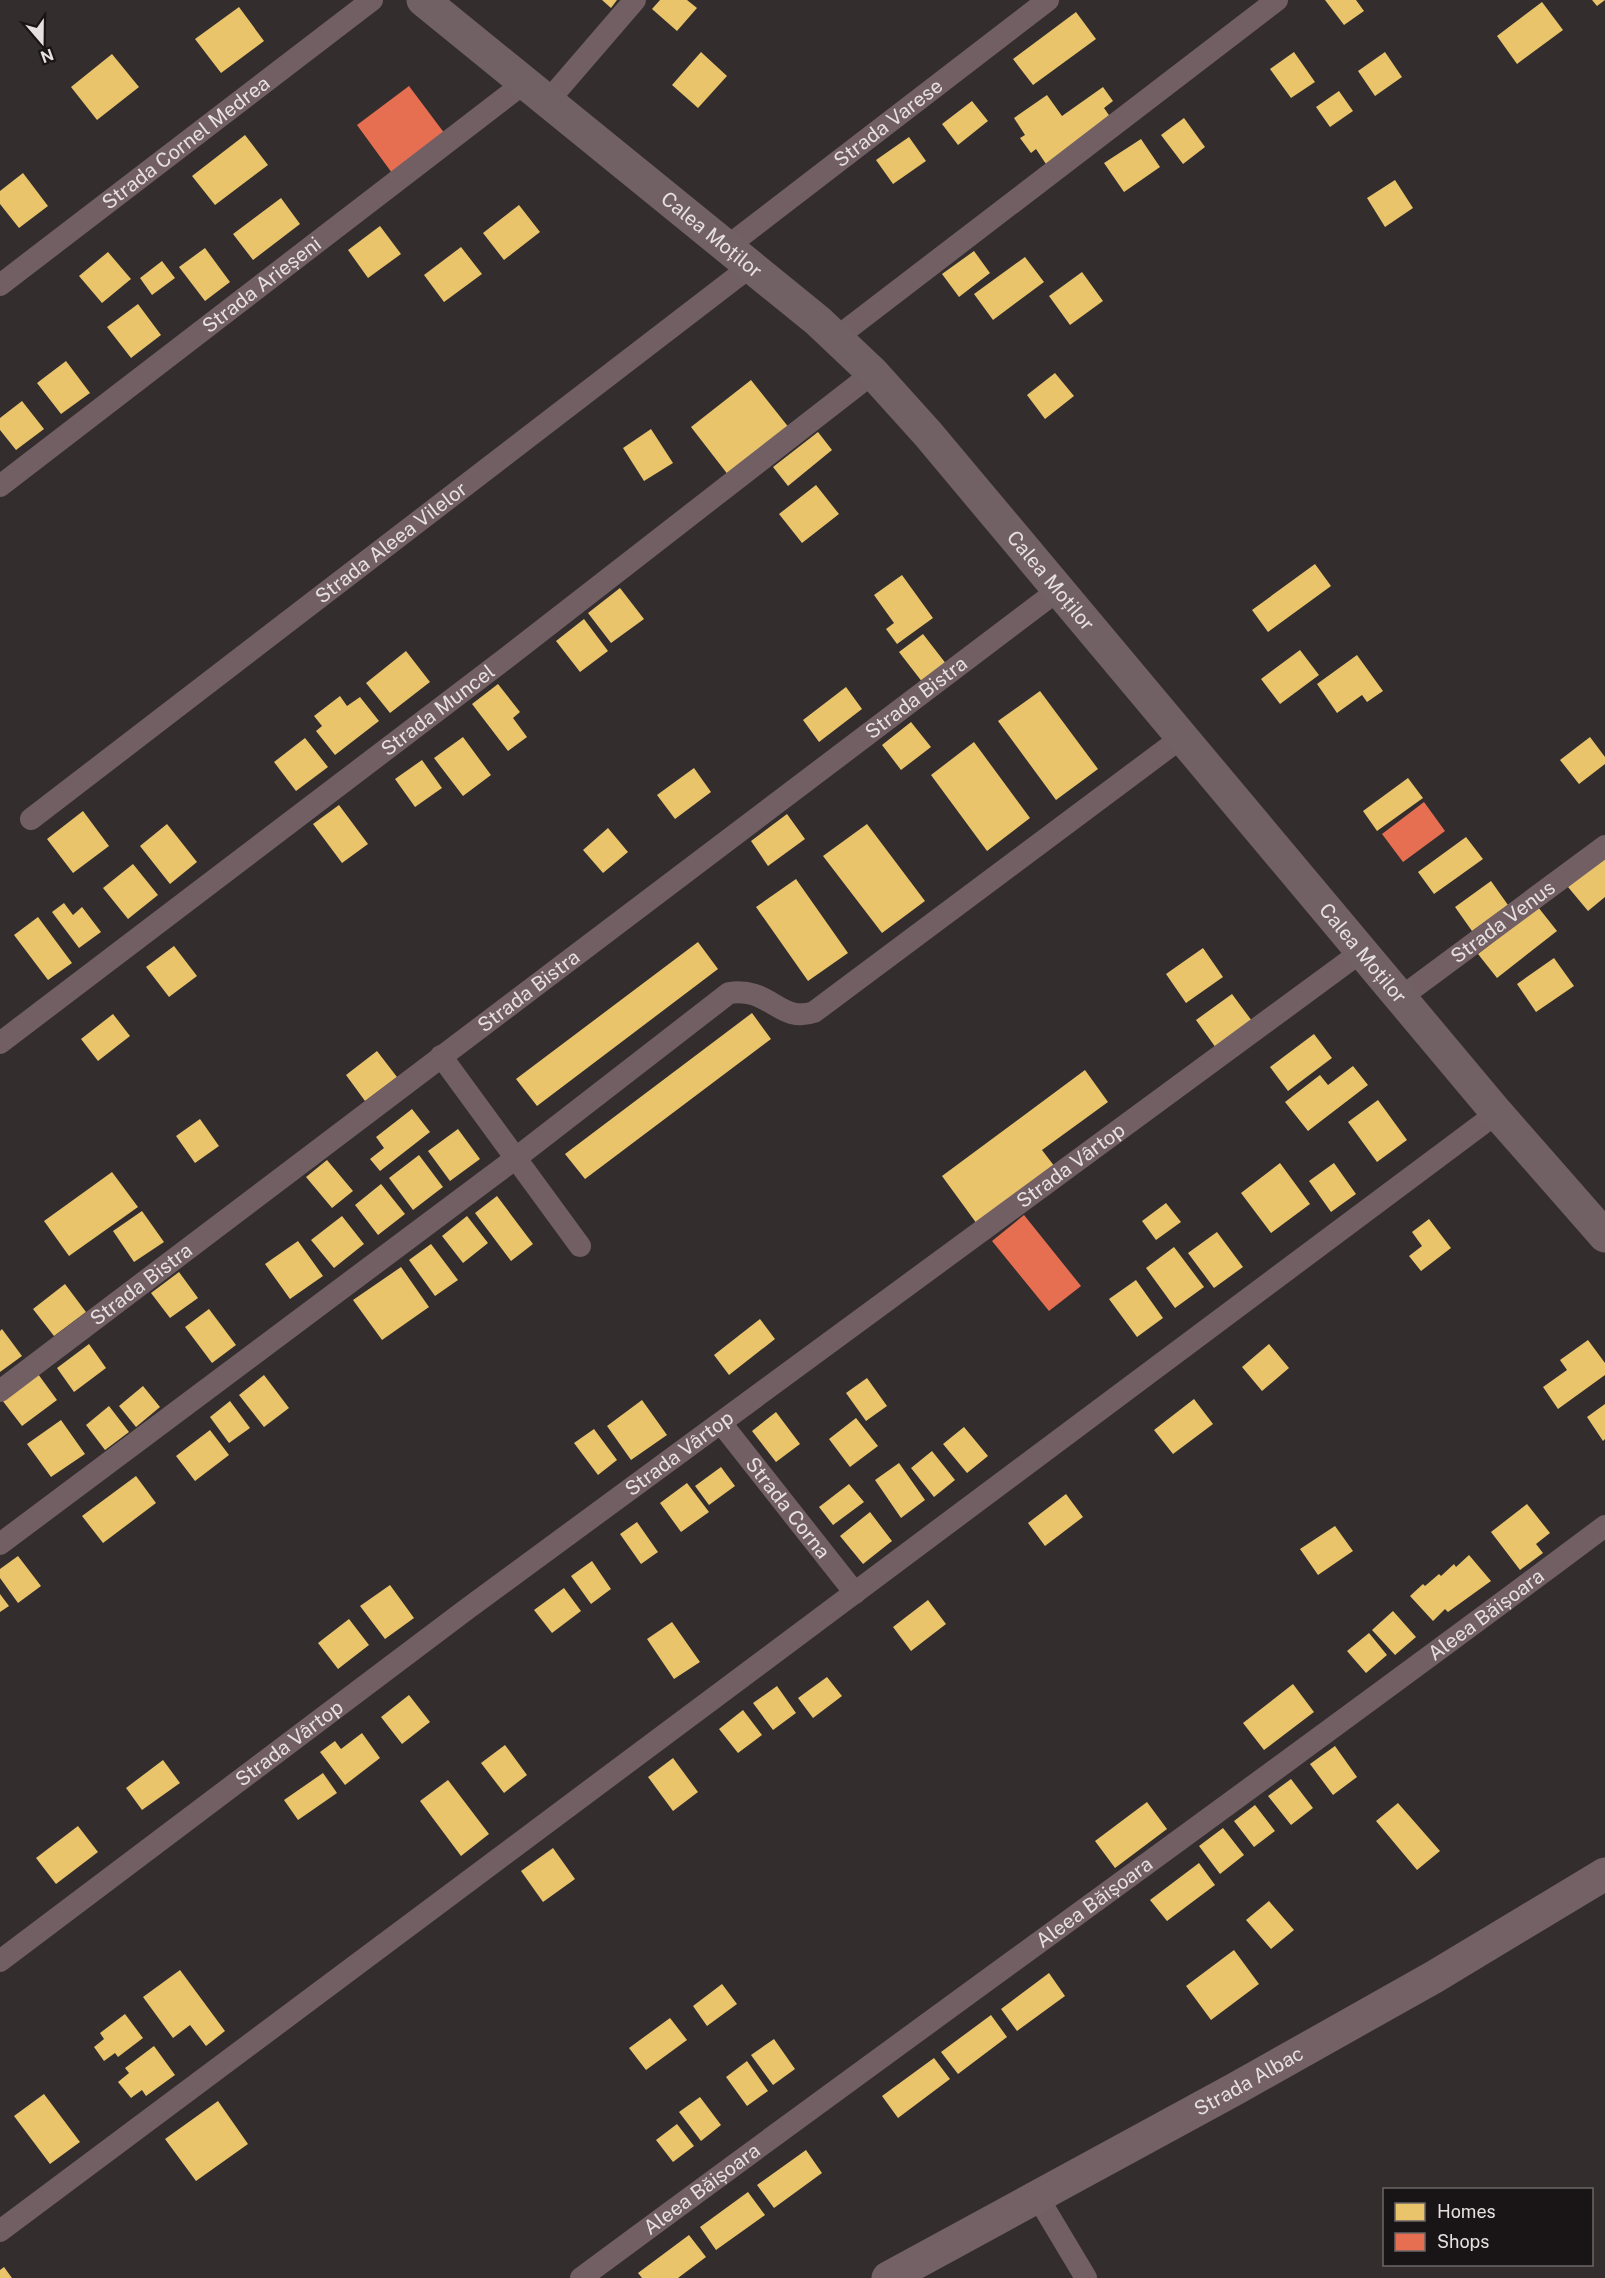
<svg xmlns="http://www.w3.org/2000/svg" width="1605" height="2278" font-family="'Public Sans',sans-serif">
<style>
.homes{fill:#e9c46a}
.shops{fill:#e76f51}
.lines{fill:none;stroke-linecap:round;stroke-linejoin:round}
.street{stroke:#725f64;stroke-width:22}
.secondary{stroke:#746165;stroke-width:33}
.primary{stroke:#716064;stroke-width:33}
.labels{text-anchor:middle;stroke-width:6;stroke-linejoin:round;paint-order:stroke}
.street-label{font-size:20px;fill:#e7e0e1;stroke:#191516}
</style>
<rect width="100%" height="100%" fill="#332d2e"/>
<path class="homes" d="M602,0H617L611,8Z
M660,0H687L697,8L677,31L652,9Z
M1325,0H1356L1364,11L1344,25Z
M1592,0H1605L1597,6Z
M1542,2L1563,30L1517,64L1497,36Z
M239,7L264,41L221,73L195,39Z
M1076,12L1096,39L1033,85L1013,59Z
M701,52L727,76L698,108L672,85Z
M1294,52L1315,82L1291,98L1270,69Z
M1385,52L1402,77L1375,96L1358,71Z
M112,54L139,87L97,120L71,87Z
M1103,87L1113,101L1104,108L1113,121L1048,167L1036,149L1031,153L1020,138L1025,135L1014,118L1047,95L1062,116Z
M1339,91L1353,111L1330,127L1316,107Z
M972,101L988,121L958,145L942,124Z
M1184,118L1205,147L1183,164L1161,135Z
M245,135L268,165L215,205L192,176Z
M909,137L926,161L893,184L876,160Z
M1141,139L1160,167L1124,192L1104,163Z
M23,173L48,206L19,228L0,204V191Z
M1395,180L1413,208L1385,227L1367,198Z
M281,198L300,224L253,260L233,234Z
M519,205L540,232L504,260L483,233Z
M380,226L401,254L368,278L348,250Z
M461,247L482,274L444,302L424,275Z
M205,248L230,282L205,301L179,267Z
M974,251L990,273L959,297L942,274Z
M108,252L131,279L102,303L79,276Z
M1025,257L1044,282L993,320L974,294Z
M162,261L175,278L152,295L140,278Z
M1082,272L1103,301L1070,325L1049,296Z
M138,304L161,335L131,358L107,327Z
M66,361L90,393L61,414L37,383Z
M1055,373L1074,396L1045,419L1027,395Z
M751,380L790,429L729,476L691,427Z
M22,401L44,429L16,450L0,430V418Z
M651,429L673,463L644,481L623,448Z
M818,432L832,450L788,486L773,467Z
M816,485L839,514L802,543L779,514Z
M1315,564L1331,586L1268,632L1252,610Z
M902,575L933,618L897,644L886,629L894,623L874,595Z
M620,588L644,619L611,643L588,613Z
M584,619L608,651L580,672L556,641Z
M923,634L947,665L923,683L899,652Z
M1300,650L1319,675L1280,704L1261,679Z
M406,651L430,682L390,713L366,683Z
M1357,655L1383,691L1367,702L1362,695L1337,713L1317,684Z
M498,684L520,712L513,718L527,737L508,751L472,704Z
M846,687L862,709L819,742L803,720Z
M1040,691L1098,769L1056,800L998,721Z
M340,696L347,706L360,697L379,721L335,755L316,731L322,726L314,716Z
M911,722L931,747L901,770L882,745Z
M463,737L491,775L463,796L434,758Z
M1590,737L1605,757V764L1579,784L1560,760Z
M305,738L328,767L296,791L274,762Z
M974,742L1030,818L987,851L931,775Z
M422,760L442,788L415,807L395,779Z
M694,768L711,792L675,819L657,795Z
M1408,778L1423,798L1377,831L1363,811Z
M339,805L368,844L342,863L313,824Z
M83,811L109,846L73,873L47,839Z
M787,814L805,839L768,866L751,841Z
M167,824L197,862L170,884L140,846Z
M867,824L925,901L882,933L823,856Z
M608,828L628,852L603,873L583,850Z
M1466,837L1483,859L1434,894L1418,872Z
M1605,858V897L1588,911L1568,887Z
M133,864L158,895L128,919L103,888Z
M796,879L848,953L808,981L756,907Z
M1491,881L1508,905L1472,931L1455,907Z
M64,903L73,915L82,907L101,932L79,948L52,912Z
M1538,907L1557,931L1497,978L1478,954Z
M38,917L72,963L48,980L14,935Z
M698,942L718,969L537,1106L516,1079Z
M174,946L197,976L169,997L146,967Z
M1203,948L1223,977L1186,1003L1166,974Z
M1554,958L1574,986L1536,1012L1517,984Z
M1232,994L1252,1021L1216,1048L1196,1020Z
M752,1013L771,1039L585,1179L565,1154Z
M113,1014L130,1036L98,1061L81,1039Z
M1314,1034L1332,1058L1288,1091L1270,1067Z
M377,1051L397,1077L365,1101L346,1075Z
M1353,1066L1368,1085L1308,1131L1285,1102L1320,1075L1328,1085Z
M1085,1070L1108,1102L1042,1150L1055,1167L977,1224L942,1176Z
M1378,1100L1407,1140L1377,1162L1348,1122Z
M412,1109L430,1132L380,1171L370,1159L384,1148L376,1137Z
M200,1119L219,1146L195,1163L176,1136Z
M458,1129L480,1159L450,1181L428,1151Z
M419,1155L443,1187L413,1210L389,1178Z
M327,1160L353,1191L332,1208L306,1177Z
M1280,1163L1310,1204L1271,1233L1241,1193Z
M1334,1163L1356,1194L1331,1212L1309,1181Z
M112,1172L138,1207L69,1256L44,1221Z
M381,1184L405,1214L378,1235L355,1205Z
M497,1196L533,1244L511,1261L475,1213Z
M1166,1203L1181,1222L1156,1240L1142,1221Z
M142,1211L164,1242L134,1262L113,1231Z
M342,1216L364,1244L334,1268L311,1240Z
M467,1216L488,1243L463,1263L442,1236Z
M1429,1219L1451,1248L1421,1271L1409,1256L1422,1246L1412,1232Z
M1217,1232L1243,1267L1214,1288L1188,1253Z
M298,1241L323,1276L290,1299L265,1264Z
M431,1244L458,1280L435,1296L409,1260Z
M1174,1247L1204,1287L1175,1308L1146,1268Z
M401,1267L429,1307L382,1340L353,1300Z
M179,1272L198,1298L170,1318L151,1293Z
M1136,1280L1163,1318L1137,1337L1109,1299Z
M65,1284L86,1312L54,1336L33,1309Z
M209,1309L236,1345L212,1363L185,1327Z
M760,1319L775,1339L729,1375L714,1355Z
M2,1329L22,1356L0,1372V1331Z
M1588,1340L1605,1363V1375L1558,1409L1543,1387L1567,1370L1560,1360Z
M89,1344L106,1368L74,1392L57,1368Z
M1269,1344L1289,1368L1262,1391L1242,1367Z
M38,1374L57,1400L22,1426L2,1400Z
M264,1375L289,1408L264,1427L239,1395Z
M867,1378L887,1406L866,1421L846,1393Z
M143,1386L160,1407L136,1427L119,1406Z
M1194,1399L1213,1424L1173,1454L1154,1430Z
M642,1400L667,1435L631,1460L607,1426Z
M230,1401L250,1428L229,1443L210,1417Z
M1605,1404V1439L1603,1441L1587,1417Z
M109,1406L129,1432L105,1450L86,1425Z
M776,1412L800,1444L776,1462L752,1431Z
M856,1418L878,1446L850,1467L829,1439Z
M61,1420L85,1454L51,1477L27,1444Z
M964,1427L988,1456L967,1473L943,1444Z
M594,1429L617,1460L598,1475L574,1443Z
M210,1430L229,1455L195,1481L176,1456Z
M932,1451L955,1480L934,1497L911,1468Z
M899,1463L925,1500L901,1518L875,1480Z
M721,1467L735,1486L709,1505L695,1486Z
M136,1476L156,1503L103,1543L82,1516Z
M687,1483L709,1512L681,1532L660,1503Z
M849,1484L864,1502L833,1525L819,1507Z
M1066,1494L1083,1517L1045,1546L1028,1523Z
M1527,1504L1550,1533L1536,1544L1543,1553L1520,1570L1491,1532Z
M870,1512L892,1541L863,1564L840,1536Z
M637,1522L658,1552L641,1564L620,1534Z
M1335,1526L1353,1551L1318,1575L1300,1549Z
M1469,1555L1491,1581L1448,1612L1445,1609L1433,1621L1410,1596L1423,1584L1425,1586L1439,1574L1441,1576L1454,1564L1456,1567Z
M18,1556L41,1586L18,1603L0,1578V1569Z
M592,1561L611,1589L591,1604L571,1576Z
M390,1585L414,1618L385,1639L360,1606Z
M564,1588L581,1611L552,1633L534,1610Z
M0,1594L9,1606L0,1612Z
M928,1600L946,1624L911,1651L893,1627Z
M1393,1611L1416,1637L1395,1655L1372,1630Z
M349,1619L369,1645L338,1669L318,1643Z
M672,1622L700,1662L674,1679L647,1639Z
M1369,1633L1387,1655L1366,1673L1347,1651Z
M827,1677L842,1696L813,1718L798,1698Z
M1293,1684L1314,1712L1264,1750L1243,1723Z
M777,1686L796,1713L773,1730L753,1703Z
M409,1695L430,1722L402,1744L381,1717Z
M743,1710L762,1735L738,1753L719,1729Z
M362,1733L380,1758L345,1785L320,1752L335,1741L341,1749Z
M505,1745L527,1775L504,1793L481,1763Z
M1335,1746L1357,1777L1333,1795L1310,1764Z
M673,1758L698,1792L673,1811L648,1777Z
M163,1760L180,1783L142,1810L126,1788Z
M323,1773L337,1793L298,1820L284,1800Z
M1291,1779L1313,1808L1291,1825L1268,1796Z
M448,1780L489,1834L461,1856L420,1801Z
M1147,1802L1167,1829L1115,1868L1095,1841Z
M1398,1803L1440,1851L1417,1870L1376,1821Z
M1255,1805L1275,1831L1254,1847L1234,1821Z
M78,1826L98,1852L56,1884L36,1858Z
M1223,1828L1244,1855L1220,1874L1199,1846Z
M553,1848L575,1879L543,1902L521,1871Z
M1199,1863L1215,1885L1167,1921L1150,1900Z
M1269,1901L1294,1930L1271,1949L1246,1920Z
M1234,1950L1259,1984L1211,2020L1186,1986Z
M180,1970L225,2031L206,2046L190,2025L173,2038L143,1997Z
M1049,1973L1065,1996L1017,2031L1001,2009Z
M722,1984L737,2004L707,2026L693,2006Z
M125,2014L143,2038L118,2057L115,2053L104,2061L94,2047L104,2039L100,2033Z
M991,2015L1007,2037L958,2074L941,2052Z
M670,2018L687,2040L646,2070L629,2048Z
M774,2039L795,2069L773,2085L751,2055Z
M154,2046L175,2075L146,2096L142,2090L131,2098L118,2082L129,2073L125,2068Z
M934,2058L950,2079L898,2118L882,2096Z
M747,2061L768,2091L747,2106L726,2077Z
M44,2094L80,2142L50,2164L14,2116Z
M700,2097L721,2125L701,2141L679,2112Z
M218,2101L248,2144L196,2181L165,2139Z
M677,2124L694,2146L673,2162L656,2140Z
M806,2150L822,2173L774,2208L757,2185Z
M748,2192L765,2215L716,2250L700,2227Z
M689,2235L706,2257L678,2278H642L638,2273Z
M4,2267L12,2278H0V2270Z"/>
<path class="shops" d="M409,86L445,134L392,173L357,125Z
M1424,802L1445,831L1403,862L1382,834Z
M1024,1215L1081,1286L1049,1311L992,1241Z"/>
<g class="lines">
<g class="street">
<path d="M548,101L635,0"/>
<path id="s1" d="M728,246L1048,0"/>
<path id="s2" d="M0,285L372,0"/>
<path d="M836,338L1277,0"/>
<path id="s3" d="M0,486L524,83"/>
<path id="s4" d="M31,819L751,266"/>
<path id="s5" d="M1400,998L1605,846"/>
<path id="s6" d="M0,1043L505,659L873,373"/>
<path d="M441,1056L580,1246"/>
<path id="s7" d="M0,1391L1057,591"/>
<path id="s8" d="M721,1423L855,1593"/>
<path d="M0,1544L516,1158L729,993C769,986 780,1024 814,1012L1181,738"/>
<path id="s9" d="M0,1961L467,1609L1361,952"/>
<path d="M1037,2196L1086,2278"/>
<path d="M0,2231L1497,1113"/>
<path id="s10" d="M581,2278C921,2026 1266,1780 1605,1526"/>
</g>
<path class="secondary" id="s11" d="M888,2278L1235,2089L1434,1977L1605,1874"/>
<path class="primary" id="s12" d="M423,0L818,321L873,373L928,434L1497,1113L1605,1236"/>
</g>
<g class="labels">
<g class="street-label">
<text dy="7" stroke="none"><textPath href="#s1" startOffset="202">Strada Varese</textPath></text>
<text dy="7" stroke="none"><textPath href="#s2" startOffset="234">Strada Cornel Medrea</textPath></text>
<text dy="7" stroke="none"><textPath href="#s12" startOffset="372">Calea Moților</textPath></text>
<text dy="7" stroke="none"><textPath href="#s3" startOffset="330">Strada Arieșeni</textPath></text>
<text dy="7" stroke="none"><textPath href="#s4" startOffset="454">Strada Aleea Vilelor</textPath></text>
<text dy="7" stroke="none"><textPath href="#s12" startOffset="858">Calea Moților</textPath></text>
<text dy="7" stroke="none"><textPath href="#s7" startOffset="1149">Strada Bistra</textPath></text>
<text dy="7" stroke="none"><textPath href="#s6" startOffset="550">Strada Muncel</textPath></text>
<text dy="7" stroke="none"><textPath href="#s5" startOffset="128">Strada Venus</textPath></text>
<text dy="7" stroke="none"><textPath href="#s12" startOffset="1344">Calea Moților</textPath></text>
<text dy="7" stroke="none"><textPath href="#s7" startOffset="663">Strada Bistra</textPath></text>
<text dy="7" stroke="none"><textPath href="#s9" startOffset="1334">Strada Vârtop</textPath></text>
<text dy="7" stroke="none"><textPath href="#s7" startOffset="177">Strada Bistra</textPath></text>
<text dy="7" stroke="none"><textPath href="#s9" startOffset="848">Strada Vârtop</textPath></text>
<text dy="7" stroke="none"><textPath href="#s8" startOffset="108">Strada Corna</textPath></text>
<text dy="7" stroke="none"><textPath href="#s10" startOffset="1122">Aleea Băișoara</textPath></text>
<text dy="7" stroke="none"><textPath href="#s9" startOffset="362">Strada Vârtop</textPath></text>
<text dy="7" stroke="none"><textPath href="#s10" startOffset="636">Aleea Băișoara</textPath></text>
<text dy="7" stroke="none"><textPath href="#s11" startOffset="411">Strada Albac</textPath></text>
<text dy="7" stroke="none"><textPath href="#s10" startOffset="150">Aleea Băișoara</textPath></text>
</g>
</g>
<rect x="1383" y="2188" width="210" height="78" fill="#191516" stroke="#6b6667" stroke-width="1.5"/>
<rect x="1395" y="2203" width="30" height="18" fill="#e9c46a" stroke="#6b6667" stroke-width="1.5"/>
<text x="1437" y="2218" font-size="18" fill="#e7e0e1">Homes</text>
<rect x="1395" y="2233" width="30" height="18" fill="#e76f51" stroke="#6b6667" stroke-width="1.5"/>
<text x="1437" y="2248" font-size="18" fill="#e7e0e1">Shops</text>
<g transform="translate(42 42) rotate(160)" stroke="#191516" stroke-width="4.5" paint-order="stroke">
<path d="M0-4.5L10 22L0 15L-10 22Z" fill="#e7e0e1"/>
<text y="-9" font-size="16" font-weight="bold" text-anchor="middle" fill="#e7e0e1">N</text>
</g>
</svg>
